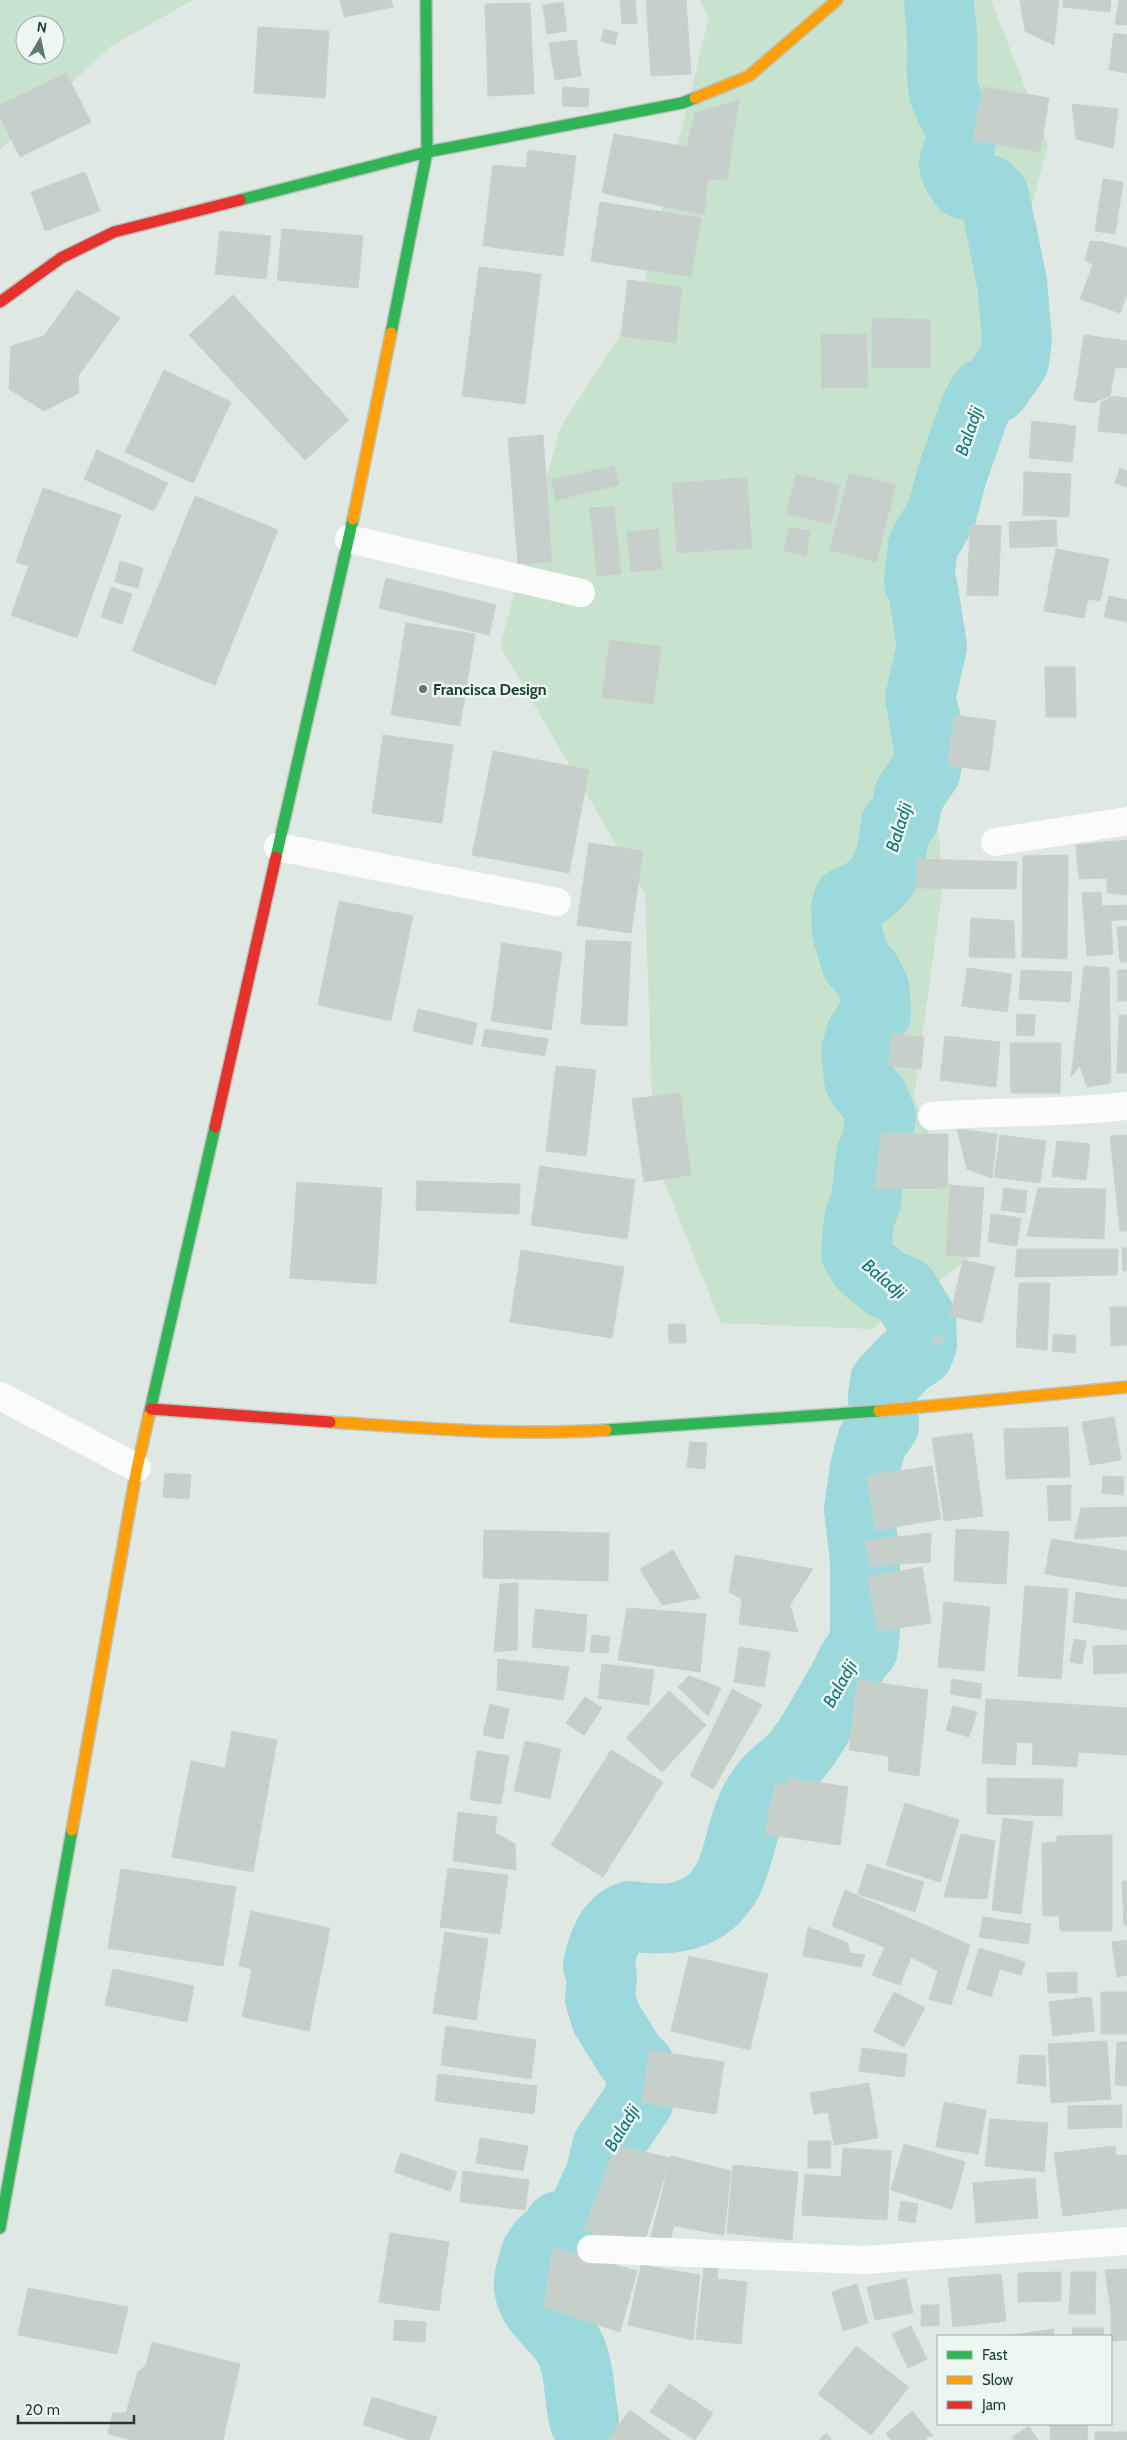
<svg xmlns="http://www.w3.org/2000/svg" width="1127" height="2440" font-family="Cabin,sans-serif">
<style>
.green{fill:#c7e3cd;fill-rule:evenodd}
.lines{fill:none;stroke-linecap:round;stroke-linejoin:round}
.stream{stroke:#9bd9dc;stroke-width:11}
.river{stroke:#9bd9dc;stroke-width:70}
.building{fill:#c7cfcb;stroke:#c9d1cd}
.fast-casing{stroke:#b9c5bf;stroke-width:14}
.slow-casing{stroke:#b9c5bf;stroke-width:14}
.jam-casing{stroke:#b9c5bf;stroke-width:14}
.street{stroke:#fafcfb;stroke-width:28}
.fast{stroke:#30b455;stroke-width:11}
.slow{stroke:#ff9f0a;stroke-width:11}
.jam{stroke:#e5322d;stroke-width:11}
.poi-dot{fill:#617870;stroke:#edf7f2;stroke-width:2}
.labels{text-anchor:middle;stroke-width:5;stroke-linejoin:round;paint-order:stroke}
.poi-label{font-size:16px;font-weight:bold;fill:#1d3c31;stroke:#edf7f2;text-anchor:start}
.water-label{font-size:18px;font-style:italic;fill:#11767e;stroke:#edf7f2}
</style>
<rect width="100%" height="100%" fill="#e0e8e4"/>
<path class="green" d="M0,0H193L110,47L0,150ZM25,25H55V55H25Z
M699,0H991L1048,146L989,362L927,681L943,885L914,1097L978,1252L872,1329L721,1323L654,1156L645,894L500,646L560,428L638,307L709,17Z"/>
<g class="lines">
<path class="stream" d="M573,2440L584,2420L595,2440"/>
<path class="river" d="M584,2420C579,2396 580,2372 571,2350C561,2328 531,2312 529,2287C528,2280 531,2271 533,2264C535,2252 543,2240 555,2235L559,2226L572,2225L579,2222L600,2176L607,2147L639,2100L641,2086L640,2067L631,2058L606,2018L600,1998L602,1978L601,1969L598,1965C603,1944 609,1924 630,1916C678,1924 717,1915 734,1865C741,1845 744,1821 754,1803C766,1779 777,1775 794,1758C810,1742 829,1704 841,1684C849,1671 851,1659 863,1649L865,1632V1559L859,1510L865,1468L872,1441L884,1425L883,1396L885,1382L905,1361L919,1352L922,1343L921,1319L904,1291L886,1284L864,1266L856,1253L859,1219L866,1201L871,1155L876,1144L881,1116L873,1097L864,1088L859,1079L856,1052L861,1034L876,1013L875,991L867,974L856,962L847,932L846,909L848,901C889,886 890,862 896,824L904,818L909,795L926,770L929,751L923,713L928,730V728L920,698L932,647L923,589L919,581L923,546L942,513L952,475L975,409L984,393L995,388L1014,361L1017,339L1012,282L994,196L988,190L964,184C941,155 966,159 960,132C958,118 948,106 944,93C940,74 943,53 942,35C942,23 939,12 939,0"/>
</g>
<path class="building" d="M340,0H391L393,7L344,17Z
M620,0H635L637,23L622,24Z
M646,0H686L691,74L651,76Z
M1020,0H1059L1054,45L1025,31Z
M1063,0H1111L1110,12L1063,7Z
M1119,0H1127V25L1115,24Z
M563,2L567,31L547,34L543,5Z
M530,3L534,94L488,96L485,4Z
M258,27L329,31L325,98L254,93Z
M604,29L618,33L615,45L601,41Z
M1114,33L1127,35V73L1109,70Z
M576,40L581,76L555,80L549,43Z
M66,73L91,122L20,157L0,117V105Z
M563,87L589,89L588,107L562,106Z
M983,87L1049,98L1040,152L973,140Z
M739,100L727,179L707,180L704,215L602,193L614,134L687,147L695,113Z
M1072,104L1118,109L1113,148L1076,139Z
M528,150L576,156L563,256L483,246L493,165L526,168Z
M85,172L100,211L45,231L31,192Z
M1103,179L1123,182L1115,234L1095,231Z
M600,202L701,218L691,277L591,261Z
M282,229L363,236L358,288L277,280Z
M220,231L271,236L266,279L215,274Z
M1090,241L1103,242L1127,248V293L1120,313L1080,299L1093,265L1085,260Z
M479,267L541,274L525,404L462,396Z
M628,280L682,287L676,343L621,336Z
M77,290L120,318L78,376L79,393L44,411L9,389L11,346L44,336Z
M233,295L349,420L305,460L189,335Z
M872,318L930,320V368L872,367Z
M866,334L868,387L822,388L821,335Z
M1084,335L1127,341V368L1115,367L1110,396L1092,403L1074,400Z
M164,370L231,402L193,483L125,452Z
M1114,396L1127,398V434L1098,431L1101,402Z
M1032,421L1076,426L1072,462L1029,458Z
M543,435L552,562L518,564L508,438Z
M97,450L168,483L154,511L84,479Z
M614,466L619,485L556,500L551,480Z
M1120,468L1127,471V487L1115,483Z
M1024,472L1071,474L1069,517L1023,515Z
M849,473L896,485L876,562L830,550Z
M796,474L840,485L831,524L786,514Z
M747,478L752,548L677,553L672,483Z
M43,488L121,515L77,638L11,615L29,566L16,562Z
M195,496L278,530L215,685L132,651Z
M614,506L621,574L597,576L590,508Z
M1056,520L1057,546L1010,548L1009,522Z
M970,525L1001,526L998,596L967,595Z
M789,527L810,531L806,556L784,551Z
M658,529L662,569L631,572L627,532Z
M1056,549L1109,559L1100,601L1088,599L1084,618L1044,611Z
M120,561L143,568L138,588L115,582Z
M386,578L496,605L489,635L379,608Z
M111,587L132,594L122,624L101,617Z
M1109,596L1127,600V622L1104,617Z
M406,623L475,634L460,726L391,715Z
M610,640L661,647L653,704L602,697Z
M1045,667H1075L1076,717H1046Z
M955,715L996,721L989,771L948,765Z
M383,735L453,745L442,823L372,813Z
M493,751L589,770L569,873L472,855Z
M1127,840V895L1107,893V878L1079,879L1076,845Z
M589,843L643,851L631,933L577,925Z
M1068,855L1067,959L1022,957L1023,856Z
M917,859L1017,862L1016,889L917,888Z
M1101,892L1102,906L1127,905V919L1111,921L1113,954L1087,956L1082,893Z
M339,901L413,916L391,1021L318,1005Z
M971,918L1014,921L1015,958L969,957Z
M1127,926V962H1120L1117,927Z
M586,940L631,942L627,1026L581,1024Z
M502,943L562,952L551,1030L491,1021Z
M1084,966L1109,968L1111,1083L1087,1087L1080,1066L1071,1077Z
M967,968L1012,974L1007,1012L962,1006Z
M1021,970L1072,972L1070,1002L1019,999Z
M1118,970H1127V1001H1118Z
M418,1009L477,1023L472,1045L413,1031Z
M1017,1014L1035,1015L1034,1036L1016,1035Z
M1119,1015H1127V1073H1117Z
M485,1029L548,1039L545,1056L482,1046Z
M892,1034L924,1037L921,1069L889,1066Z
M945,1036L1000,1042L996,1087L940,1080Z
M1010,1043H1061L1060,1093H1011Z
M556,1066L596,1070L586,1156L546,1151Z
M680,1093L691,1175L644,1182L632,1099Z
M957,1129L997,1134L992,1178L967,1169Z
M882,1134H948L947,1188L875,1189Z
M1000,1135L1046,1141L1040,1183L994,1177Z
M1127,1135V1231H1120L1110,1136Z
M1057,1141L1090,1144L1086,1180L1052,1176Z
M540,1166L635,1180L627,1239L531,1225Z
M417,1181L520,1184L519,1214L416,1210Z
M297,1182L382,1188L376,1284L290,1278Z
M950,1185L984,1188L979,1257L946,1255Z
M1004,1188L1027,1191L1025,1213L1001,1210Z
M1038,1188L1106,1189L1104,1239L1027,1236Z
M991,1214L1021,1218L1017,1246L988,1242Z
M1122,1248H1127V1271H1123Z
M1017,1249H1118L1117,1275L1015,1277Z
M521,1250L624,1267L612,1338L510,1322Z
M963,1260L995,1267L982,1323L950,1316Z
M1019,1283H1050L1047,1350L1016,1347Z
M1110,1307H1127V1345L1111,1346Z
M668,1324H685L686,1343H669Z
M1054,1334L1076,1336L1075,1353L1052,1351Z
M946,1337L943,1341L933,1346V1338Z
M1114,1417L1121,1460L1090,1465L1082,1422Z
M1068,1427L1070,1477L1006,1479L1004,1429Z
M972,1433L983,1516L944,1521L932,1438Z
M690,1442L707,1443L705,1469L687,1467Z
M932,1466L941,1519L876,1530L867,1476Z
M165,1473L191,1475L189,1499L163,1497Z
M1103,1476L1124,1477L1123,1495L1102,1493Z
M1071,1485V1520L1049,1521L1047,1486Z
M1127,1507V1536L1074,1539L1081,1508Z
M956,1529L1009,1532L1006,1584L954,1581Z
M484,1530L609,1533L608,1581L483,1578Z
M931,1533L930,1562L870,1566L865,1541Z
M1051,1539L1127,1551V1587L1045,1574Z
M673,1550L700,1598L662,1605L640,1569Z
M735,1555L813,1569L790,1605L798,1632L739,1624L742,1599L729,1592Z
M922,1567L931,1623L878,1631L868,1577Z
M518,1583L517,1650L494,1652L500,1584Z
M1025,1586L1068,1589L1061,1679L1018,1676Z
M1076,1592L1127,1600V1630L1073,1622Z
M944,1602L990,1607L984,1671L938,1667Z
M627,1608L706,1614L700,1672L618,1660Z
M535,1609L587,1615L584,1652L532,1647Z
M592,1635L610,1637L608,1653L590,1652Z
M1074,1639L1086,1641L1082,1664L1070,1662Z
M1127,1645V1673L1094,1674L1093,1646Z
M739,1647L770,1652L764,1687L734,1682Z
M498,1659L569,1667L563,1700L497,1690Z
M602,1664L654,1670L649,1705L598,1698Z
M689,1676L721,1688L708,1716L678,1687Z
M952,1679L982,1684L980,1699L950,1694Z
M858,1680L928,1690L919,1776L888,1771L889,1756L849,1750Z
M732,1689L762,1705L713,1789L690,1776Z
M669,1691L706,1725L662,1772L626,1738Z
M585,1697L602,1708L584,1735L566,1723Z
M986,1699L1127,1708V1755L1078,1752L1077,1767L1032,1764L1033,1743L1017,1742L1015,1765L982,1763Z
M490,1704L509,1709L503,1739L483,1735Z
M953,1706L977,1712L969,1737L946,1730Z
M232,1731L277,1740L253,1872L172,1857L191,1761L225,1768Z
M525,1741L561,1749L550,1799L514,1791Z
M611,1750L663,1782L603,1877L551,1845Z
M477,1751L509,1756L501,1804L470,1800Z
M788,1778L848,1787L840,1845L765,1834L775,1785H788Z
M987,1778L1063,1779L1062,1816L987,1814Z
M905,1803L959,1820L940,1882L886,1865Z
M458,1812L497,1817L495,1833L515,1844L516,1870L453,1861Z
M1003,1818L1033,1822L1021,1914L992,1910Z
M961,1834L995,1841L987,1899L944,1897Z
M1112,1835V1931H1060L1059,1916H1043L1042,1843L1057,1842V1836Z
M867,1864L924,1882L915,1912L858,1894Z
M448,1868L508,1875L500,1934L440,1927Z
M121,1869L236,1887L223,1966L108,1948Z
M1122,1881H1127V1925H1124Z
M845,1890L970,1945L951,2005L929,1999L938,1971L911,1957L900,1985L872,1975L885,1947L832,1926Z
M251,1911L330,1928L309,2031L242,2017L252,1969L239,1966Z
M983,1917L1031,1924L1028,1944L979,1937Z
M808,1927L848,1943L850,1953L865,1955L861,1967L803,1956Z
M445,1932L488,1939L476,2020L433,2013Z
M1127,1940V1975L1117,1977L1112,1942Z
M979,1948L1025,1962L1021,1975L1000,1969L991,1997L967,1989Z
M689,1956L768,1974L750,2050L671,2031Z
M113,1969L194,1986L187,2022L105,2005Z
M1077,1972V1993H1048L1047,1973Z
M894,1992L925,2008L904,2047L874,2031Z
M1101,1992H1127V2034H1101Z
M1091,1997L1095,2031L1053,2036L1049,2002Z
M446,2026L536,2040L531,2079L441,2065Z
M1107,2041L1111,2099L1051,2103L1048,2044Z
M1117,2042H1127V2086L1115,2085Z
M862,2048L907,2054L904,2077L859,2071Z
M650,2050L724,2062L716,2114L642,2102Z
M1020,2055L1045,2056L1046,2086L1017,2083Z
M438,2074L537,2086L534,2114L435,2101Z
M869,2083L878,2138L834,2145L828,2112L814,2114L810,2093Z
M944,2102L986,2110L978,2154L936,2147Z
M1122,2105V2127L1068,2129V2106Z
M990,2119L1048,2123L1044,2172L985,2166Z
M480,2138L528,2146L523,2171L476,2163Z
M808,2141H831V2168H808Z
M904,2144L965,2162L952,2209L891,2190Z
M616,2145L670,2158L643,2247L584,2230Z
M1115,2146L1116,2156L1127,2155V2208L1063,2216L1054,2153Z
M843,2148L891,2151L887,2220L802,2215L805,2174L841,2177Z
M401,2153L457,2172L450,2191L394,2172Z
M671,2156L731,2171L724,2235L674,2226L668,2249L649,2245Z
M733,2165L798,2172L792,2240L727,2233Z
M463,2171L529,2180L525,2210L460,2202Z
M1035,2178L1038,2218L976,2223L973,2183Z
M901,2201L918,2204L915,2223L898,2220Z
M390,2233L449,2242L439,2311L379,2302Z
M553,2248L637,2271L620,2332L544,2307Z
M641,2265L700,2275L693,2340L628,2325Z
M704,2267L718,2268L717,2279L747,2282L741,2344L696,2339Z
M1127,2269V2340L1111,2341V2311L1105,2270Z
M1061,2272V2301L1018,2302V2273Z
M1071,2272H1096L1095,2314H1069Z
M1001,2274L1006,2321L953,2327L948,2278Z
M906,2279L913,2313L875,2320L867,2287Z
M857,2284L868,2323L843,2331L832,2292Z
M28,2288L128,2307L117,2354L18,2335Z
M921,2305H939V2326H921Z
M395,2320L426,2322L425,2342L393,2340Z
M911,2326L927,2359L908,2368L892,2334Z
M1072,2328H1103L1104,2336H1073Z
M1054,2329V2336H1013V2335Z
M152,2342L240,2364L223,2440H133L108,2434L113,2413H126L138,2372L146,2365Z
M856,2346L909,2387L871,2435L818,2394Z
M669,2384L713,2413L695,2440L650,2412Z
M372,2397L437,2417L429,2440H410L363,2425Z
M630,2410L671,2440H608Z
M912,2411L933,2436L925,2437L927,2440H891L886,2434Z
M1050,2424H1087L1088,2440H1051Z
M1029,2426L1038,2440H1014L1012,2437Z
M1095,2432H1127V2440H1095Z
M826,2433L832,2440H819Z"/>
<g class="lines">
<g class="fast-casing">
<path id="fast" d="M240,200L427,152L682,103L695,98
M391,333L427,152L426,0
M276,857L353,519
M149,1415L215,1127
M606,1430L879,1411
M0,2228L72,1830"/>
</g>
<g class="slow-casing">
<path id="slow" d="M695,98L749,76L837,0
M353,519L391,333
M879,1411L1127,1387
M330,1422C422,1428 513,1436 606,1430
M72,1830L137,1468L149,1415"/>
</g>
<g class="jam-casing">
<path id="jam" d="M0,302L61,258L114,232L240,200
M215,1127L276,857
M151,1409L330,1422"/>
</g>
<path class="street" d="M349,539L581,593
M995,842L1127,821
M278,847L557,902
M932,1116C997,1111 1062,1114 1127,1106
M0,1396L137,1468
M591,2249L864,2260L1127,2241"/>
<use href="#fast" class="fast"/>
<use href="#slow" class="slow"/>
<use href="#jam" class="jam"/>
</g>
<circle class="poi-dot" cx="423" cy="689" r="5"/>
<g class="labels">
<g class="poi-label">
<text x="433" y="695">Francisca Design</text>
</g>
<g class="water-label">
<text transform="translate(969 431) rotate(-71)" y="6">Baladji</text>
<text transform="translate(899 827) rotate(-73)" y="6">Baladji</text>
<text transform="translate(884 1279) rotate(40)" y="6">Baladji</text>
<text transform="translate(840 1684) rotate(-61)" y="6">Baladji</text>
<text transform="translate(622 2128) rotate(-59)" y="6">Baladji</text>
</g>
</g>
<rect x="937" y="2335" width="175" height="90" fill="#edf7f2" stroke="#9aaca5"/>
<rect x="947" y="2351" width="25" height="8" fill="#30b455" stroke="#9aaca5"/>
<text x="982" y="2360" font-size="15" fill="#1d3c31">Fast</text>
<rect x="947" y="2376" width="25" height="8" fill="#ff9f0a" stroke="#9aaca5"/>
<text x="982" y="2385" font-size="15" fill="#1d3c31">Slow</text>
<rect x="947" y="2401" width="25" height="8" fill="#e5322d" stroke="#9aaca5"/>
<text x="982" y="2410" font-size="15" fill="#1d3c31">Jam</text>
<g transform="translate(40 40) rotate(9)"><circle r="24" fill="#edf7f2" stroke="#9aaca5"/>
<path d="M0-4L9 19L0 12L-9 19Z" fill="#617870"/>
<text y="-8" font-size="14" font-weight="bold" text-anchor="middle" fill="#1d3c31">N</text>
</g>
<path d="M18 2415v8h116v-8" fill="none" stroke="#1d3c31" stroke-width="2.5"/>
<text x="25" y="2415" font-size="15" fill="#1d3c31" stroke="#edf7f2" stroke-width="4" paint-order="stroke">20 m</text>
</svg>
